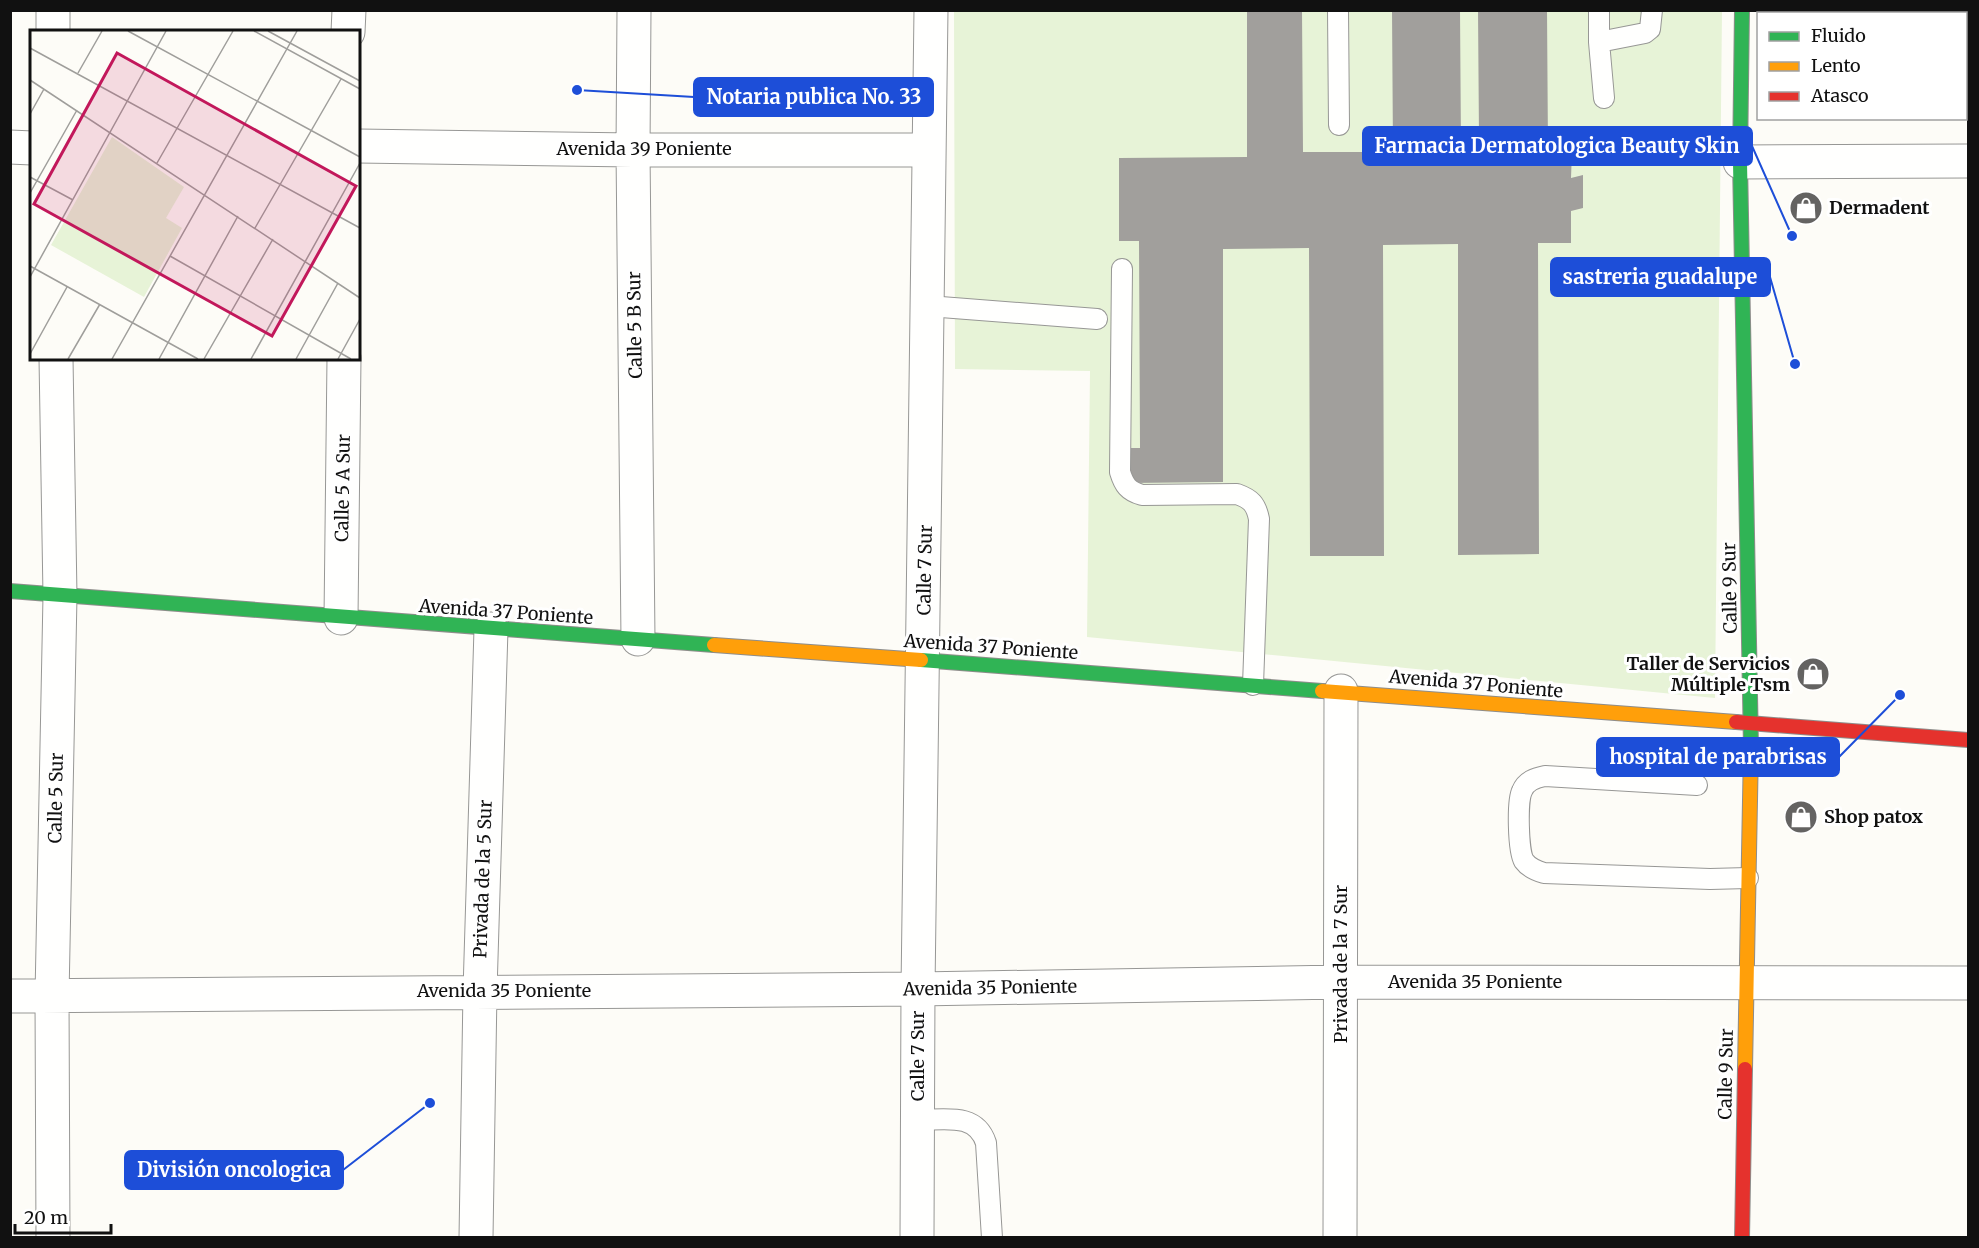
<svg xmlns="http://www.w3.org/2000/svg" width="1979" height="1248" font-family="Merriweather,serif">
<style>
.green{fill:#e7f3d7}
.building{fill:#a19f9c}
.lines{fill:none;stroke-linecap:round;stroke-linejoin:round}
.lane-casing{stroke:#979795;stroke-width:22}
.street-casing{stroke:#979795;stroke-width:35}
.fast-casing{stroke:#8e8d8b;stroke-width:16}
.slow-casing{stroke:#8e8d8b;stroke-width:16}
.jam-casing{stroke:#8e8d8b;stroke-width:16}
.lane{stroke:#fffffe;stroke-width:20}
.street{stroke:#fffffe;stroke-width:33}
.fast{stroke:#30b455;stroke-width:14}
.slow{stroke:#ff9f0a;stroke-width:14}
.jam{stroke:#e5322d;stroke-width:14}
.labels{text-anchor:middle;stroke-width:6;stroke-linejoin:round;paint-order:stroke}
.street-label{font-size:18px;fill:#111;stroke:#fff}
.poi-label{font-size:18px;font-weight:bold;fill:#111;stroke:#fff;text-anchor:start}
.inset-road{fill:none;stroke:#9f9e9b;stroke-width:1.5}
.view{fill:#c2185b;fill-opacity:0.15;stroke:#c2185b;stroke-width:3}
.inset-edge{fill:none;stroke:#111;stroke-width:3}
.leader{fill:none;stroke:#1d4ed8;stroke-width:2}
.callout-dot{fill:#1d4ed8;stroke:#fff;stroke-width:2}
.callout{fill:#1d4ed8;stroke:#1d4ed8;stroke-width:2}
.callout-label{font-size:20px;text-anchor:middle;font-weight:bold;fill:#fff}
</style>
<rect width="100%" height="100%" fill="#fdfcf7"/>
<path class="green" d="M954,11H1722L1715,698L1087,637L1090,371L955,369Z"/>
<path class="building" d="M1247,10H1302L1303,152H1393L1392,10H1460L1461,148H1467V138H1479L1478,10H1547L1548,151H1572L1571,178L1583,175V208L1571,211V243H1538L1539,554L1458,555V244L1383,245L1384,556H1310L1309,248L1223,249V482L1130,483V448H1140L1139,241H1119V158L1247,157Z"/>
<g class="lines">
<g class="lane-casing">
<path id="lane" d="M1338,10L1339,125
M1599,10V42L1604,98
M1599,42L1645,33L1650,29L1652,10
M1122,269L1120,472C1124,485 1128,491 1142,495L1237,494C1251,499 1256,504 1259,519L1253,685
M928,306L1097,319
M1697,785L1545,776C1535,778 1526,781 1522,791C1517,801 1518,851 1524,861C1529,868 1537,871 1544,873L1710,879L1748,878
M917,1120C945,1120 976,1112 986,1143L992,1238"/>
</g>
<g class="street-casing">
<path id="street" d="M634,10L633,150L638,639
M53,32V10
M348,32L349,10
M358,146L633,150H929
M10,147L32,148
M1740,162L1968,161
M341,618L344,358
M10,996L918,989L1341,982L1968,983
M53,1238L52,996L60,596L56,358
M476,1238L480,991L491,629
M917,1238L918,989L931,10
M1340,1238L1341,691"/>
</g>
<g class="fast-casing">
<path id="fast" d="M1742,10L1740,162L1751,747
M10,591L714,645
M921,660L1322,691"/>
</g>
<g class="slow-casing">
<path id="slow" d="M714,645L921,660
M1322,691L1736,722
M1745,1069L1751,747"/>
</g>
<g class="jam-casing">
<path id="jam" d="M1736,722L1968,740
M1742,1238L1745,1069"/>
</g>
<use href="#lane" class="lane"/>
<use href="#street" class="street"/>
<use href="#fast" class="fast"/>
<use href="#slow" class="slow"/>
<use href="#jam" class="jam"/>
</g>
<defs>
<g id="shop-disc" transform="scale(1.725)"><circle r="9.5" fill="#646362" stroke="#fff"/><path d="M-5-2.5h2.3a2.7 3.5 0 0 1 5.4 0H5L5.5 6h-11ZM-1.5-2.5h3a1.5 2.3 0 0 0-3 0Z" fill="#fff"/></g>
</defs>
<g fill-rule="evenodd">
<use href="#shop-disc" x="1806" y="208"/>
<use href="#shop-disc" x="1813" y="674"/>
<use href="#shop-disc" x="1801" y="817"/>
</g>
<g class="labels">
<g class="street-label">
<text x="644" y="155">Avenida 39 Poniente</text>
<text transform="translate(635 325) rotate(-91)" y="6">Calle 5 B Sur</text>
<text transform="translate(343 488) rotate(-89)" y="6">Calle 5 A Sur</text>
<text transform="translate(925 570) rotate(-89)" y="6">Calle 7 Sur</text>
<text transform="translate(1730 588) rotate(-91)" y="6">Calle 9 Sur</text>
<text transform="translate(506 612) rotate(4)" y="6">Avenida 37 Poniente</text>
<text transform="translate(991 647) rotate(4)" y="6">Avenida 37 Poniente</text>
<text transform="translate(1476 684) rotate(5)" y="6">Avenida 37 Poniente</text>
<text transform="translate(56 798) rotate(-89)" y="6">Calle 5 Sur</text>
<text transform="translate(483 879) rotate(-88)" y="6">Privada de la 5 Sur</text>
<text transform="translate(1341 964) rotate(-90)" y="6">Privada de la 7 Sur</text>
<text x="1475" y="988">Avenida 35 Poniente</text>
<text transform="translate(990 988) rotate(-1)" y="6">Avenida 35 Poniente</text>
<text x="504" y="997">Avenida 35 Poniente</text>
<text transform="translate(918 1056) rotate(-90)" y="6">Calle 7 Sur</text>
<text transform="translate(1726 1074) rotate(-89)" y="6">Calle 9 Sur</text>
</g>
<g class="poi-label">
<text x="1829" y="214">Dermadent</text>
<text x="1790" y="670" text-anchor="end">Taller de Servicios<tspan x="1790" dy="21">Múltiple Tsm</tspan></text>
<text x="1824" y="823">Shop patox</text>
</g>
</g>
<g transform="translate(30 30)">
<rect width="330" height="330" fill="#fdfcf7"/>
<path d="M82,107L154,157L136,188L152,198L114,267L21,215Z" fill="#e7f3d7"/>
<path class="inset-road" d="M98,1L330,127M224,1L330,59M238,1L330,51M0,18L330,198M48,43L72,1M0,50L330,268M0,84L14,59M127,133L203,1M0,147L43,170M0,163L47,80M225,198L311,49M140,226L321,329M0,236L168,329M0,247L136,1M0,324L37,257M38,329L70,274M82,329L267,1M129,329L208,186M174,329L243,209M221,329L330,133M266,329L308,253M308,329L330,289"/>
<path class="view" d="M87,23L326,156L242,306L4,174Z"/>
<rect width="330" height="330" class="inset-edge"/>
</g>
<path class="leader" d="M577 90L694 97M1792 236L1752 146M1795 364L1770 277M1900 695L1839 757M430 1103L343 1170"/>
<g class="callout-dot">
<circle cx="577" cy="90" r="6"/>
<circle cx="1792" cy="236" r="6"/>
<circle cx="1795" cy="364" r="6"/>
<circle cx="1900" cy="695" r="6"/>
<circle cx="430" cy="1103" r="6"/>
</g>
<g class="callout">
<rect x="694" y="78" width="239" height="38" rx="6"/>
<rect x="1363" y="127" width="389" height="38" rx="6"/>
<rect x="1551" y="258" width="219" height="38" rx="6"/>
<rect x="1597" y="738" width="242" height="38" rx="6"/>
<rect x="125" y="1151" width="218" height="38" rx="6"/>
</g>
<g class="callout-label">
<text x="814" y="104">Notaria publica No. 33</text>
<text x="1557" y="153">Farmacia Dermatologica Beauty Skin</text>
<text x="1660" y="284">sastreria guadalupe</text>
<text x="1718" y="764">hospital de parabrisas</text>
<text x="234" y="1177">División oncologica</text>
</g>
<rect width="1979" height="1248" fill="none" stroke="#111111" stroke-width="24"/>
<rect x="1757" y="12" width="210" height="108" fill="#ffffff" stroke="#a0a0a0" stroke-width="1.5"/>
<rect x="1769" y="32" width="30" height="9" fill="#30b455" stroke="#a0a0a0" stroke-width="1.5"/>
<text x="1811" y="42" font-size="18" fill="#111111">Fluido</text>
<rect x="1769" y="62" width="30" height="9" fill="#ff9f0a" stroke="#a0a0a0" stroke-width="1.5"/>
<text x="1811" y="72" font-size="18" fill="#111111">Lento</text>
<rect x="1769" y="92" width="30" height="9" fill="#e5322d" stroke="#a0a0a0" stroke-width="1.5"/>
<text x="1811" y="102" font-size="18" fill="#111111">Atasco</text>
<path d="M15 1224v9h96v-9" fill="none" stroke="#111111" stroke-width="3"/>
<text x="24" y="1224" font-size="18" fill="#111111" stroke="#ffffff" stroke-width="4.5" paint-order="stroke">20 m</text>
</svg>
